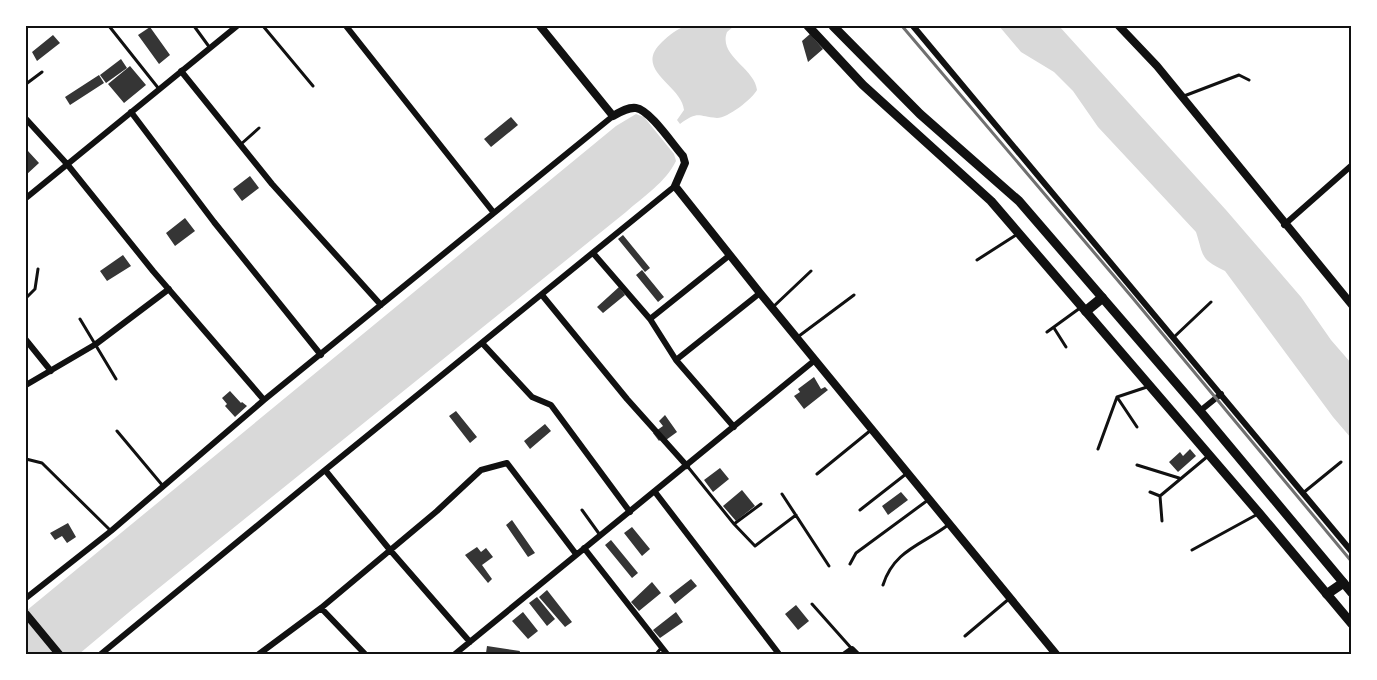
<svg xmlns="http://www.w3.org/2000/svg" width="1377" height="680" font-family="Ubuntu,sans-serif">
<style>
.water{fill:#d9d9d9}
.building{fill:#353535}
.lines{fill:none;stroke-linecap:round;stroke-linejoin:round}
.service{stroke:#111;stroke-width:3}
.minor{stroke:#111;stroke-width:6}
.tertiary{stroke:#111;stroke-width:8}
.secondary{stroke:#111;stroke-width:8}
.primary{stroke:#111;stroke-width:9}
.trunk{stroke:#111;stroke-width:10}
.rail{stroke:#707070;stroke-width:3}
.neatline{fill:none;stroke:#111;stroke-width:2}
</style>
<rect width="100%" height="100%" fill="#fff"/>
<path class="water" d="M686,26H734L727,32C718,56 755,68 757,90C752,99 728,118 717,118C698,117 699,110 680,124L677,120L684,110C682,85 632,70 662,42C669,35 677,29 686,26Z
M999,26H1059L1226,210L1301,297L1331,340L1351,363V438L1333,417L1225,271C1200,259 1204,257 1196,232L1098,127L1073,91L1054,72L1021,52Z
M636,114L644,117L674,154L676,161C666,182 643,197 626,212L134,608L79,654H26V611L616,126Z"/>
<path class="building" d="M150,27L170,55L159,64L138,35Z
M810,34L823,49L808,62L802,41Z
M53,35L60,43L37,61L32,52Z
M121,59L127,68L106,83L100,75Z
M130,66L146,85L124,103L108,84Z
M99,75L104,83L70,105L65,97Z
M511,117L518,125L491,147L484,139Z
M28,151L39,163L26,175V153Z
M250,176L259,188L242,201L233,189Z
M185,218L195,231L175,246L166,233Z
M623,235L650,268L645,272L618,239Z
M123,255L131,266L107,281L100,271Z
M642,270L664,297L658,302L636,275Z
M619,287L625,295L603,313L597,307Z
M814,377L821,389L825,387L828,390L804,409L794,396L800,392L798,389Z
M230,391L241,403L242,402L247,406L235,417L225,406L227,404L222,398Z
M456,411L477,437L470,443L449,416Z
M665,415L677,432L666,440L663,437L659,441L653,433L663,426L659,421Z
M545,424L551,431L530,449L524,441Z
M1190,449L1196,456L1178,472L1169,462L1180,452L1183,456Z
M720,468L729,479L713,492L704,480Z
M742,490L755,506L736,521L723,506Z
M901,492L908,500L888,515L882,506Z
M512,520L535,553L528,557L506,525Z
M68,523L76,537L67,543L62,536L55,540L50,533Z
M632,527L650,549L642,556L624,533Z
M611,540L638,573L632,578L605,545Z
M477,547L481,552L486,548L493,557L482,565L492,579L488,583L465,555Z
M691,579L697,586L675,604L669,596Z
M652,582L661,593L639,611L631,602Z
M547,590L572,622L565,627L539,597Z
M537,597L555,619L547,626L529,603Z
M796,605L809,621L798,630L785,614Z
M523,612L538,631L528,639L512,621Z
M676,612L683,622L660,638L653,630Z
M487,646L520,651L519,654H489L486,653Z"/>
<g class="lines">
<path class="service" d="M109,26L159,89
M194,26L210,48
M263,26L313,86
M26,84L42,72
M1184,96L1239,75L1249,80
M240,145L259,128
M977,260L1016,235
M26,298L35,289L38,269
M773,307L811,271
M80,319L116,379
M1054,328L1066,347
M1047,332L1080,308
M799,336L854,295
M1173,338L1211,302
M1117,397L1137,427
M1117,397L1147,387
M117,431L163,486
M1098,449L1117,397
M26,459L42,463L111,531
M1137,465L1179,478
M688,467L734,524L755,546L796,515
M817,474L871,430
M1150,492L1160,496
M1303,493L1341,462
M782,494L829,566
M1160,496L1208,456
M1160,496L1162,521
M582,510L600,535
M860,510L906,474
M734,524L761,504
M1192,550L1256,515
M850,564L856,553L928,500
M883,585C894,550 922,545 948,525
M812,604L852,649
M965,636L1010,598
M656,654L662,647"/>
<path class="minor" d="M346,26L494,213
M913,26L1352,552
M181,71L272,184L381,305
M131,112L214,222L321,355
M26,119L67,164L153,271L264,400
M26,198L237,26
M1284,225L1352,165
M593,253L650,319L676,360L734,427
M542,295L627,399L687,466
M650,319L730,255
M26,340L51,371
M482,343L532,397L551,405L630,512
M676,360L760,293
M26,385L96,344L169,289
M1200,411L1221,394
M325,470L390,550L470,642
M655,492L779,654
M584,548L667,654
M26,598L111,531L264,400L613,116
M321,608L365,654
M101,654L325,470L675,186
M259,654L321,608L437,511L481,470L507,463L576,554
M455,654L815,360
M845,654L852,649L857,654"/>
<path class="tertiary" d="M540,26L613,116C620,112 628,107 636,108C650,110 673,145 683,156L685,163L675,186L760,293L1056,654
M1119,26L1157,66L1352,305"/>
<path class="secondary" d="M26,614L59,654"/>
<path class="primary" d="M808,26L863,85L991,201L1259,513L1352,624
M833,26L920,114L1019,201L1200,411L1352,593"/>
<path class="trunk" d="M1086,311L1102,298
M1327,594L1343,583"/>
<path class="rail" d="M902,26L1131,296L1352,562"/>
</g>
<rect width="1377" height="680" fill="none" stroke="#ffffff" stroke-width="54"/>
<rect x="27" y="27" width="1323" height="626" class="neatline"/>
</svg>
